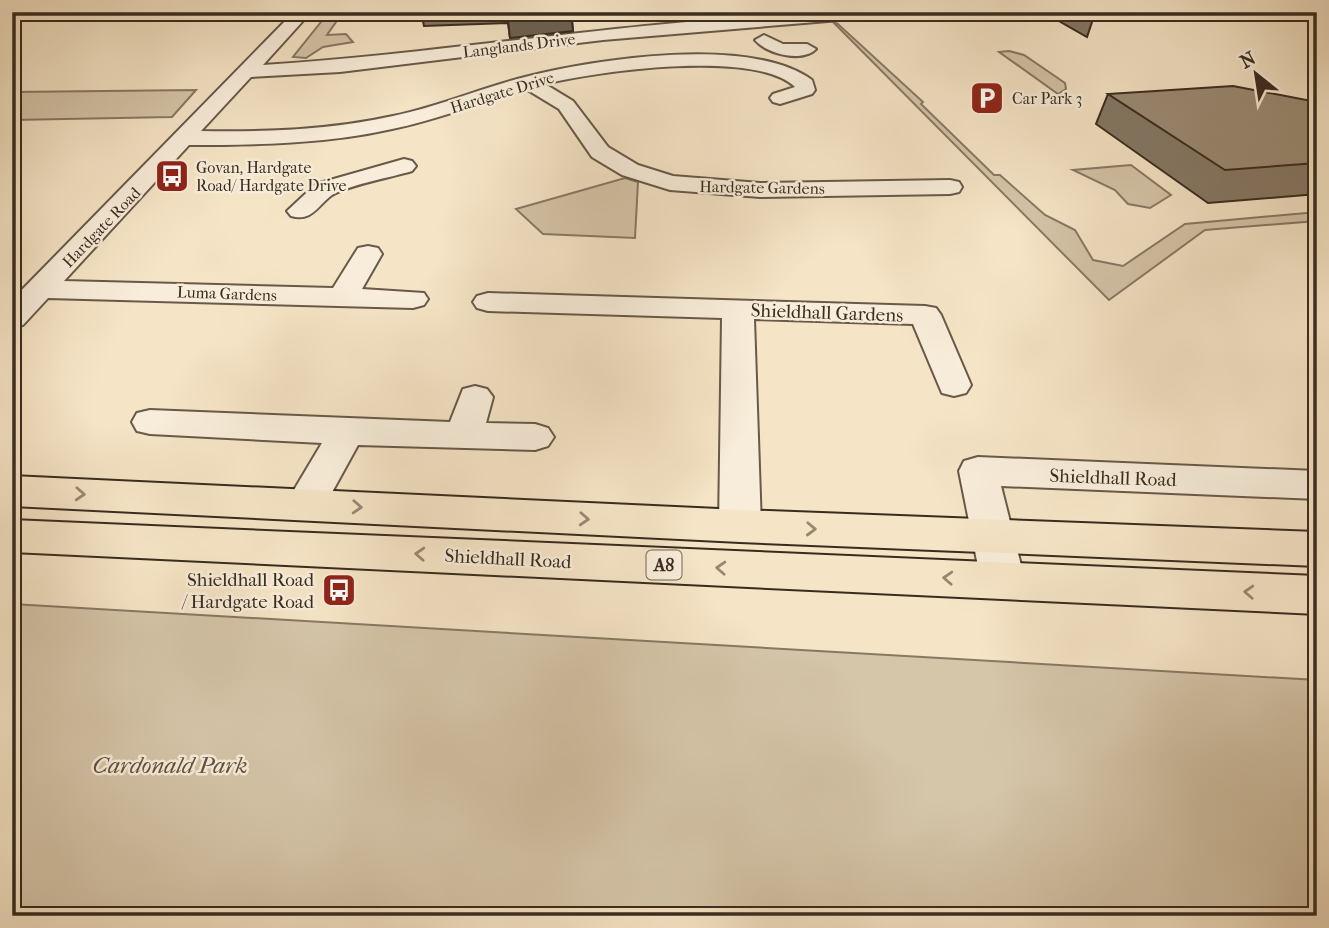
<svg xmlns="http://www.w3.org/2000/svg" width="1329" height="928" font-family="'IM FELL French Canon',serif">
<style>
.green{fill:#d5c5a9;stroke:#877864;stroke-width:2}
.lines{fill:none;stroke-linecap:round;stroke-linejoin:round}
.minor-casing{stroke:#685948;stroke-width:4}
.primary-casing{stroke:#392b1e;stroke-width:4}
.minor{fill:#f8edda;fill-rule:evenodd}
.primary{fill:#f5e4c6;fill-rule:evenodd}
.wall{fill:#857865;stroke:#392b1e;stroke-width:2}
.shaded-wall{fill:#6c6152;stroke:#392b1e;stroke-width:2}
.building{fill:#9b8b75;stroke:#392b1e;stroke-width:2}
.oneway{stroke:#978872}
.labels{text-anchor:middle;stroke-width:5;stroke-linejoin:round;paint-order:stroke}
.far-street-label{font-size:16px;fill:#392b1e;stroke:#f8edda}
.far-poi-label{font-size:16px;fill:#392b1e;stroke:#f8edda;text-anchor:start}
.shield{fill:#f8edda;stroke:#726556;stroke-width:2}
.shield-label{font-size:18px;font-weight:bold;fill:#392b1e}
.street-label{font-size:19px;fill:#392b1e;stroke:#f8edda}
.poi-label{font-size:19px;fill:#392b1e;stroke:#f8edda;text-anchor:end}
.near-park-label{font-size:23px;font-style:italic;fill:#605241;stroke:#f8edda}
</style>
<rect width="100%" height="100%" fill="#f5e4c6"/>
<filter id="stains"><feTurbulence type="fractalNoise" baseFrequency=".00286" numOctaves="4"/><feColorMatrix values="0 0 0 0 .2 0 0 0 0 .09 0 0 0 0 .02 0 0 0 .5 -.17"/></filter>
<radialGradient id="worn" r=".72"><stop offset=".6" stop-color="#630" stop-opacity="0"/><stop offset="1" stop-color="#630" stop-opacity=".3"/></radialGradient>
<path class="green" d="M329,12H343L327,35L346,34L353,42L323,47L306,58L293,57Z
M833,22L838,24L923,102L921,104L994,175H1000L1045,215L1075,230L1093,260L1123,266L1185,224L1317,212V221L1205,230L1109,300Z
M1009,51L1024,55L1065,83L1066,89L1058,94L999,52Z
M196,90L172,117L12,120V92Z
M1131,165L1171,195L1150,208L1128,204L1115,190L1073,170Z
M625,178L638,182L635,238L543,234L516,209Z
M12,604L1317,680V916H12Z"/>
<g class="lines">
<g class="minor-casing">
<path id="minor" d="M294,12H311L263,65C470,52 676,12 884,12L876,17L603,40L340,72L251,77L201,131C265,132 330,130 393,116C438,107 481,88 525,77C596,59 750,35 812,80L815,90L812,94L780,104L773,102L770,98L773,94L795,87C755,49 598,71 545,84L573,101L608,147L638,165L673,176L760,183L950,180L959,182L962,187L959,192L950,194L760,197L670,190L622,175L592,157L559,109L526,89C481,102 438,120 392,129C326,144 257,145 189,145L64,281L333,288L358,248L368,246L378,248L382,254L362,289L424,293L428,299L424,305L413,308L48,298L23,325L12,327V300Z
M764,35L783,44H807L816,49C802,63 767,54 755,40Z
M404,159L412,161L416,166L412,171C393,177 348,185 332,195C317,206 312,222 291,216L287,211L316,184Z
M488,293L925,306L936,308L941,315L971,385L966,393L954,396L942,393L913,324L754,319L761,526L755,537L740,542L725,537L719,526L722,318L488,311L477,308L473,302L477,296Z
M475,386L487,389L493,397L486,423L535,424L548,428L554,437L548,446L535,450L358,445L319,516L305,520L291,516L285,505L322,443L150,434L137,431L132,422L137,413L150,410L450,422L463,389Z
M978,457L1317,471V499L1001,486L1025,581L1019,594L1003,599L987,594L981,581L959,471L964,461Z"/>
</g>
<g class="primary-casing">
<path id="primary" d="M12,476L740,510L1317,532V566L740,542L12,506Z
M12,520L1317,576V614L12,552Z"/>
</g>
<use href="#minor" class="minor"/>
<use href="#primary" class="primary"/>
</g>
<path class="wall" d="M421,12H655V17L572,20L573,31L510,38L508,23L424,26Z
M1043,12H1093V19L1087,37Z
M1108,94L1315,101L1317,98V194L1208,203L1096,124Z"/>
<path class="shaded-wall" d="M507,12H571L573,31L510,38Z"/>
<path class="building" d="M1082,12H1093V19Z
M1233,86L1317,102V163L1225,170L1108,94Z"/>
<defs><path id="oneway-chevron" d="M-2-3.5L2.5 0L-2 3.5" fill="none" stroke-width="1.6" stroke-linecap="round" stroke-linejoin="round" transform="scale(1.75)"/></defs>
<g class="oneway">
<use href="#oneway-chevron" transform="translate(80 494) rotate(3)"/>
<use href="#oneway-chevron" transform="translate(357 507) rotate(3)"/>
<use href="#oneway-chevron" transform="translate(584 519) rotate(3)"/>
<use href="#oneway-chevron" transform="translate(811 529) rotate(2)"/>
<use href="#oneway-chevron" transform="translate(420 554) rotate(-177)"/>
<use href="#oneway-chevron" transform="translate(721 568) rotate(-177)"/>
<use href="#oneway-chevron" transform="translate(948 578) rotate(-177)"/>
<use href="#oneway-chevron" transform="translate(1249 592) rotate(-177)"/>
</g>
<defs>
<g id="parking-square" transform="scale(1.75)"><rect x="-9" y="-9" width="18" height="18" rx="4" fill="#8f2418" stroke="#f8edda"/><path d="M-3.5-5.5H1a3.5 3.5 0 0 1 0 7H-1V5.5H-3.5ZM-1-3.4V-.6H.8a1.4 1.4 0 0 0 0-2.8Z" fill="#fff"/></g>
<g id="bus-square" transform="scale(1.75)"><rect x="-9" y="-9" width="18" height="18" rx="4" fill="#8f2418" stroke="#f8edda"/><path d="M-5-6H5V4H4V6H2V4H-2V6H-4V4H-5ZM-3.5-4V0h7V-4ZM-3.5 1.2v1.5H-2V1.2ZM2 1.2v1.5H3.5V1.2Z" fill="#fff"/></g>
</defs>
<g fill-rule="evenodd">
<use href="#parking-square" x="987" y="98"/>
<use href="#bus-square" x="172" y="176"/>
<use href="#bus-square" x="339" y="590"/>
</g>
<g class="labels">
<g class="far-street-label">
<text transform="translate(519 45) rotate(-7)" y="6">Langlands Drive</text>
<text transform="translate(502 92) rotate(-17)" y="6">Hardgate Drive</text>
<text transform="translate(762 187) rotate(1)" y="6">Hardgate Gardens</text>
<text transform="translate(101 227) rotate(-46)" y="6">Hardgate Road</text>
<text transform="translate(227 293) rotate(2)" y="6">Luma Gardens</text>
</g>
<g class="far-poi-label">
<text x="1012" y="104">Car Park 3</text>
<text x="196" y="173">Govan, Hardgate<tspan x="196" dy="18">Road/ Hardgate Drive</tspan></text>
</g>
<rect class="shield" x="646.5" y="550.5" width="35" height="29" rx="5"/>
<g class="shield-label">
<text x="664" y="571">A8</text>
</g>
<g class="street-label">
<text transform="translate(827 312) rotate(2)" y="7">Shieldhall Gardens</text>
<text transform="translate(1113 477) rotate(2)" y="7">Shieldhall Road</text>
<text transform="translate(508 558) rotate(3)" y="7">Shieldhall Road</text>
</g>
<g class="poi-label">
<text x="314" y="586">Shieldhall Road<tspan x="314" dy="22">/ Hardgate Road</tspan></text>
</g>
<g class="near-park-label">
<text x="170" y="773">Cardonald Park</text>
</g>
</g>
<rect width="1329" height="928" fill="none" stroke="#f5e4c6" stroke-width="42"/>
<rect x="14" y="14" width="1301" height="900" fill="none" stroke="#392b1e" stroke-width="3.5"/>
<rect x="21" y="21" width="1287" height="886" fill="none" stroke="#392b1e" stroke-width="2"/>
<g transform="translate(1256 74) rotate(330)" stroke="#f8edda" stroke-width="5" paint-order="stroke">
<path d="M0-5L12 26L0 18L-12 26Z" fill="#392b1e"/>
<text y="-10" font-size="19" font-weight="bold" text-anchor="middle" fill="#392b1e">N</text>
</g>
<rect width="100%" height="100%" filter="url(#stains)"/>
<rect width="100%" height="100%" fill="url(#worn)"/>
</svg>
